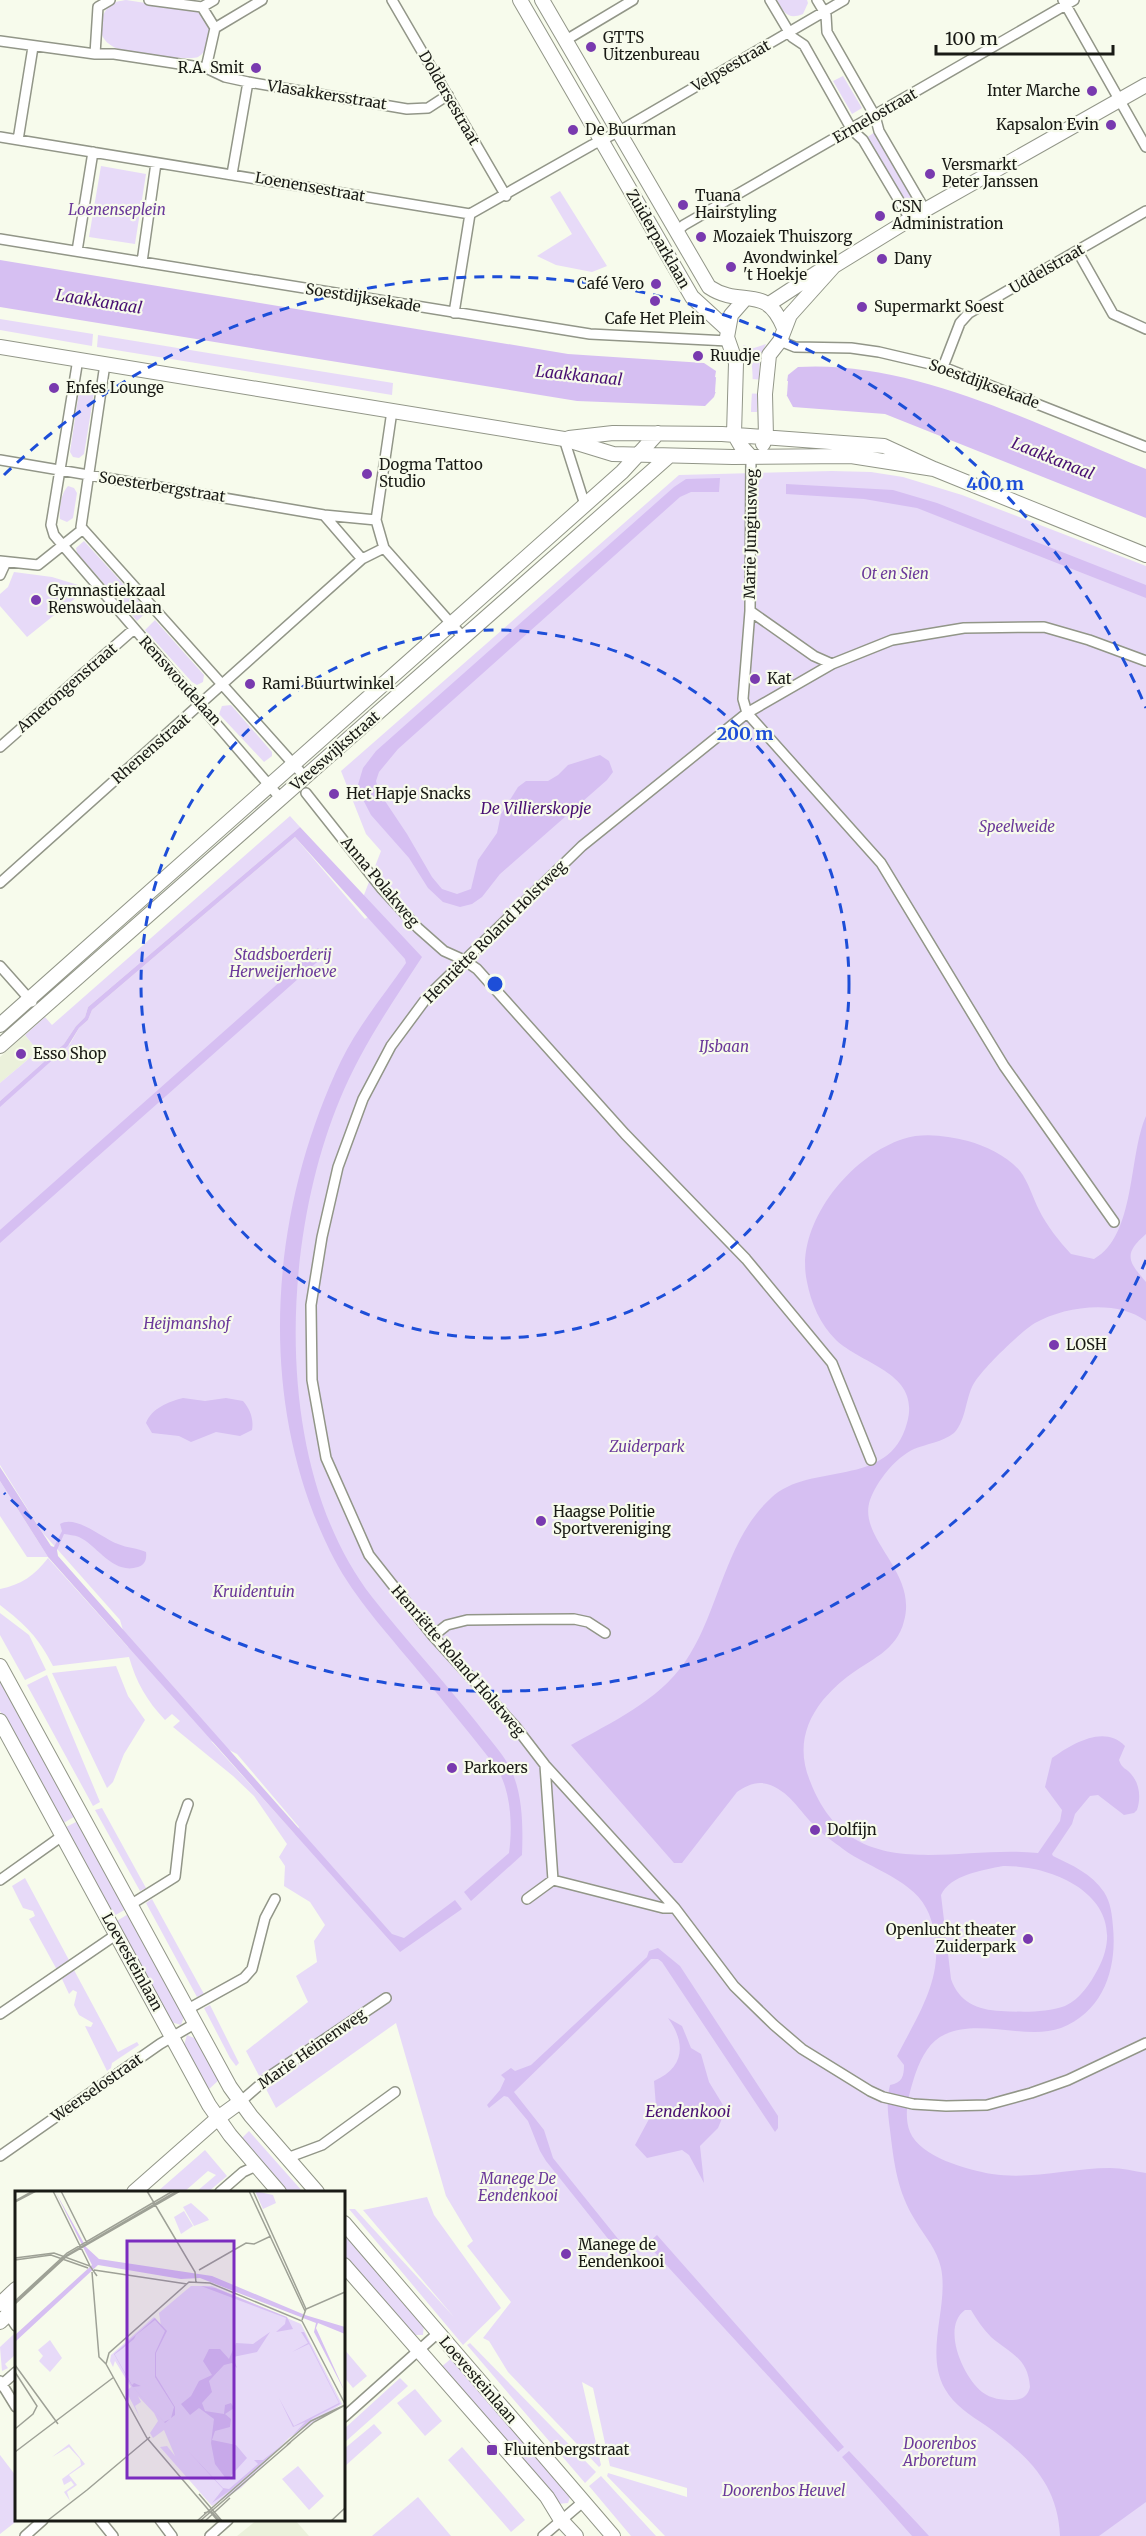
<svg xmlns="http://www.w3.org/2000/svg" width="1146" height="2536" font-family="Merriweather,serif">
<style>
.built{fill:#ebf1db}
.green{fill:#e7daf8;fill-rule:evenodd}
.water{fill:#d6bff2;fill-rule:evenodd}
.pier{fill:#f7fbec}
.lines{fill:none;stroke-linecap:round;stroke-linejoin:round}
.street-casing{stroke:#929688;stroke-width:12}
.secondary-casing{stroke:#929688;stroke-width:16}
.street{stroke:#fff;stroke-width:9}
.secondary{stroke:#fff;stroke-width:14}
.ring{fill:none;stroke:#1d4ed8;stroke-width:3;stroke-dasharray:10 8}
.poi-dot{fill:#793aaf;stroke:#f7fbec;stroke-width:2}
.labels{text-anchor:middle;stroke-width:4.5;stroke-linejoin:round;paint-order:stroke}
.poi-label{font-size:15px;fill:#191a15;stroke:#f7fbec;text-anchor:start}
.street-label{font-size:15px;fill:#191a15;stroke:#f7fbec}
.park-label{font-size:15px;font-style:italic;fill:#6b399a;stroke:#f7fbec}
.water-label{font-size:16px;font-style:italic;fill:#491073;stroke:#f7fbec}
.inset-road{fill:none;stroke:#9ea196;stroke-width:1.5}
.view{fill:#7b2cbf;fill-opacity:0.15;stroke:#7b2cbf;stroke-width:3}
.inset-edge{fill:none;stroke:#191a15;stroke-width:3}
.centre{fill:#1d4ed8;stroke:#f7fbec;stroke-width:3}
.ring-label{font-size:18px;text-anchor:middle;font-weight:bold;fill:#1d4ed8;stroke:#f7fbec;stroke-width:4.5;stroke-linejoin:round;paint-order:stroke}
</style>
<rect width="100%" height="100%" fill="#f7fbec"/>
<path class="built" d="M25,1035L38,1051L0,1083V1057Z
M257,2520H295L309,2536H237Z"/>
<path class="green" d="M126,0L197,11L212,29C209,38 208,52 198,57C190,61 126,53 116,48C113,47 107,43 105,40C96,31 102,10 112,4C116,1 121,1 126,0Z
M777,0H807L808,3L803,14C788,20 784,13 777,0Z
M843,76L862,108L852,114L833,81Z
M875,132L913,198L905,203L866,138Z
M101,166L146,174L135,244L89,237Z
M560,191L607,266L592,272L556,265L537,256L572,234L550,197Z
M0,319L93,334L92,346L0,330Z
M98,335L393,383L392,395L97,347Z
M766,344L760,358L757,412H751C751,390 758,363 743,345L754,348Z
M80,385L95,387L84,454L79,458L73,457L70,452Z
M832,471L871,472L903,477L962,495L1146,566V2536H665L607,2476L608,2473L687,2497V2488L610,2466L593,2388L582,2382L601,2465L599,2467L508,2372L489,2341L483,2338L511,2302L467,2246L473,2241L446,2196L396,2023L276,2108L246,2051L308,2002L296,1976L317,1962L314,1941L325,1925L310,1902L284,1886L285,1866L279,1857L287,1844L254,1796L233,1776L173,1727L180,1721L172,1714L165,1720C147,1701 136,1682 129,1657L53,1666C38,1637 26,1625 0,1605V1589C21,1585 35,1575 48,1558L128,1647L120,1620L42,1532L0,1465V1105L70,1044L79,1028L88,1020L92,1010L295,837L365,919L368,917L391,943L362,900L381,851L366,834L341,771L679,475ZM211,1741L237,1754L299,1827L295,1834Z
M68,486L74,488L77,493L73,518L67,522L60,519C59,509 61,493 68,486Z
M84,541L148,611L137,621L77,553L76,548Z
M14,572L52,577L88,588L27,637L0,606V594L8,587Z
M155,620L204,675L203,682L197,685L192,682L145,630Z
M231,705L272,752V756L264,762L219,714L222,706Z
M290,816L300,827L88,1007L85,1017L76,1026L64,1044L0,1101V1083L38,1051L25,1035L45,1017L52,1025Z
M0,1481L48,1557H27L0,1516Z
M0,1613L29,1635L46,1670L25,1680L0,1635Z
M116,1666L128,1696L145,1720L124,1754L113,1782L107,1788L52,1673Z
M0,1674L77,1815L62,1824L0,1711Z
M47,1675L100,1802L93,1806L27,1685Z
M102,1808L146,1888L140,1891L95,1810Z
M80,1820L128,1908L112,1917L64,1828Z
M25,1878L70,1962L57,1970L29,1919L35,1916L33,1911L23,1908L12,1886Z
M152,1899L204,1994L197,1997L146,1903Z
M130,1913L184,2017L181,2025L171,2022L115,1922Z
M74,1970L118,2052L137,2042L139,2045L112,2063L111,2068L107,2071L85,2026L91,2027L93,2023L79,2015L74,2005L77,1992L73,1990L69,1994L62,1979Z
M210,2005L239,2063L236,2066L230,2058L204,2008Z
M187,2035L199,2040L221,2078L207,2091L184,2045Z
M249,2131L303,2192H288L241,2139Z
M205,2150L227,2176L208,2192H196L216,2175L208,2171L184,2192H157Z
M427,2197L434,2215L501,2308L463,2345L349,2209H355L454,2317L363,2210Z
M344,2235L354,2242L424,2324L423,2335H412L344,2257Z
M14,2334L16,2337V2354L5,2364L8,2368L2,2371L0,2347Z
M470,2343L596,2472L585,2483L467,2345Z
M344,2349L367,2376L353,2388L344,2377Z
M453,2357L566,2488L570,2497L568,2503L557,2504L440,2368Z
M400,2378L408,2386L344,2443V2429Z
M415,2389L442,2421L425,2436L397,2403Z
M374,2424L382,2433L344,2467V2449Z
M462,2447L525,2520L511,2532L448,2460Z
M0,2455L16,2476L18,2520L0,2534Z
M601,2476L656,2536H631L589,2486Z
M418,2497L451,2536H372Z"/>
<path class="water" d="M0,260L568,354L704,363L716,371L715,377L718,378L787,382L788,375L798,367C915,360 1039,426 1146,469V518L885,414L793,407L786,394L716,391L714,397L705,406L577,401L0,307Z
M720,478L719,492H691L680,497L398,749L379,772L376,781L379,792L407,834L432,877L442,889L457,894L471,889L478,860L497,833L501,814L518,787L526,781H548L558,775L568,765L600,755L609,761L613,772L607,780L500,874L482,897L472,904L460,907L443,902L428,888L409,858L371,815L357,788L363,768L376,751L674,487L686,479Z
M786,484L893,490L937,503L1146,585V598L917,508L864,499L786,494Z
M300,827L422,957C392,1003 361,1048 340,1099C280,1243 272,1468 372,1597C406,1640 443,1680 477,1723C489,1739 504,1754 512,1772C523,1797 523,1828 522,1855L471,1901L464,1892L509,1853C513,1825 511,1785 493,1763C466,1729 438,1694 410,1661C381,1626 350,1592 330,1551C255,1399 269,1212 341,1061C358,1026 384,995 406,963L405,959L295,837L92,1010L88,1020L79,1028L68,1046L0,1107V1101L64,1044L76,1026L85,1017L88,1007Z
M318,948L325,955L0,1243V1230Z
M1146,1116V1234C1123,1254 1128,1261 1146,1282V1321C1117,1299 1065,1306 1035,1323C1019,1333 987,1365 976,1380C965,1395 967,1420 954,1433C943,1442 926,1444 914,1449C895,1458 877,1481 870,1500C857,1539 918,1571 904,1621C897,1651 869,1660 847,1677C839,1683 830,1692 823,1700C803,1725 798,1752 810,1781C851,1889 953,1844 1038,1853L1060,1821L1062,1810L1045,1787L1052,1758C1072,1744 1104,1724 1125,1746L1119,1760C1122,1769 1126,1768 1131,1774C1140,1784 1141,1798 1137,1810L1134,1813L1124,1815L1098,1795L1090,1796L1075,1814L1072,1824L1052,1854L1053,1856C1072,1865 1092,1874 1104,1892C1111,1903 1112,1915 1113,1927C1117,1968 1104,2011 1061,2028C1026,2041 974,2016 940,2037C926,2046 919,2063 914,2078C909,2094 903,2115 910,2132C920,2157 968,2170 992,2174C1031,2180 1071,2168 1110,2168C1122,2168 1134,2171 1146,2173V2502L1099,2536H1060C1058,2483 1026,2454 985,2425C970,2415 954,2405 945,2389C924,2352 949,2307 941,2268C937,2249 925,2237 915,2220C897,2191 894,2163 890,2130C888,2114 886,2101 890,2085C902,2083 904,2076 904,2065L897,2056C921,2009 950,1969 929,1914C916,1880 870,1869 843,1849C834,1842 823,1835 815,1826C800,1812 789,1790 767,1784C756,1781 746,1786 737,1792L682,1863H674L571,1745C612,1722 658,1701 685,1662C720,1611 724,1541 771,1498C810,1461 889,1490 907,1423C921,1373 864,1366 836,1340C820,1324 811,1303 807,1282C794,1225 850,1156 903,1139C924,1132 947,1136 968,1141C986,1146 1007,1156 1020,1171C1028,1181 1033,1198 1039,1210C1047,1226 1059,1241 1071,1254L1094,1259C1136,1235 1128,1157 1146,1116ZM1003,1866C1060,1865 1133,1902 1098,1969C1090,1984 1080,1999 1065,2006C1046,2013 1021,2012 1001,2011C977,2010 959,2002 951,1979L941,1895C950,1875 983,1870 1003,1866ZM965,2310H971C977,2320 983,2329 991,2337C1011,2354 1028,2358 1030,2387C1028,2396 1022,2400 1013,2400C1002,2400 991,2399 982,2392C963,2377 941,2327 965,2310Z
M183,1398L205,1401L226,1398L243,1401C250,1409 254,1419 252,1430L240,1436L216,1432L191,1442L179,1436L152,1433L146,1423C152,1408 168,1402 183,1398Z
M0,1467L51,1546L54,1547L62,1531L60,1524C76,1514 103,1539 118,1544C127,1548 138,1548 146,1552C147,1559 145,1565 138,1567C113,1575 98,1546 79,1537C74,1535 69,1535 64,1534L57,1550L58,1556L392,1934L404,1938L455,1900L462,1909L400,1952L48,1557L0,1481Z
M658,1948L680,1966L778,2116V2128L775,2132L662,1962L658,1959H651L514,2092L544,2130L553,2158L631,2255L625,2260L546,2161L540,2151L528,2121L508,2097L504,2096L489,2108L487,2105L500,2090L505,2079L501,2075L511,2068L515,2071L531,2065L647,1957L649,1951Z
M668,2018L682,2026L691,2048L701,2054L709,2082L723,2105V2116L718,2128L700,2146L704,2183L689,2155L682,2150L647,2158L635,2145L656,2106L654,2081C685,2067 686,2043 668,2018Z
M657,2235L844,2447L838,2452L647,2244Z
M849,2451L918,2524L929,2536H912L842,2457Z"/>
<path class="pier" d="M716,377L788,381L787,395L715,392Z"/>
<g class="lines">
<g class="street-casing">
<path id="street" d="M149,0L202,7L215,28L206,68
M392,0L506,196
M770,0L792,37L804,45L852,130L863,140L910,219
M817,0L826,15L827,32L875,116L879,131L925,210
M1063,0L1146,147
M202,7L214,0
M215,28L262,0
M566,40L633,0
M0,41L95,54H114L206,68L225,77L248,82L407,109L428,108L448,95
M95,54L98,7L110,0
M0,137L470,214L592,145L618,132L844,0
M18,140L33,47
M232,174L248,82
M676,232L684,225L1074,0
M0,239L590,334L728,341
M77,251L93,152
M1078,252L1113,314L1146,329
M142,262L156,163
M454,313L470,214
M780,341L795,347L851,348L879,352L943,367L1146,447
M78,359L51,525L54,535L281,799
M105,364L81,527L305,777
M943,367L960,323L969,313L1146,211
M392,411L376,520L384,548L463,637
M564,439L585,505
M751,457L750,611L814,656L832,664
M0,460L324,515L376,520
M324,515L362,559
M0,561L38,565L83,529
M0,575L6,562
M750,611L743,699L747,713L881,863L1004,1066L1114,1222
M1146,661L1089,640L1044,627L964,628L892,640L832,664L747,713L582,846L428,996L391,1046L363,1099L338,1167L322,1237L311,1305L312,1380L326,1458L369,1555L433,1636L515,1726L545,1765L675,1908L734,1986L774,2025L802,2049L870,2091L883,2097L913,2104L946,2106L987,2105L1031,2093L1068,2080L1146,2043
M0,747L134,629
M306,793L382,889L418,928L444,951L464,960L477,969L625,1134L746,1259L832,1363L871,1460
M0,883L362,559L384,548
M0,966L32,1002
M433,1636L447,1625L467,1620L574,1619L588,1622L605,1633
M545,1765L553,1880
M0,1880L62,1836
M553,1880L663,1908H675
M527,1899L553,1880
M130,1905L175,1877L181,1824L188,1804
M188,2009L244,1978L252,1969L265,1918L275,1899
M0,2014L117,1934
M240,2102L270,2076L386,1998
M0,2156L160,2044L196,2023
M287,2158L322,2145L395,2092
M220,2192L243,2172L256,2166
M6,2311L16,2326
M0,2381L16,2407
M0,2386L16,2372
M344,2417L438,2333
M100,2520L113,2536
M160,2520L172,2536
M25,2536L43,2520
M210,2536L228,2520
M543,2536L584,2501"/>
</g>
<g class="secondary-casing">
<path id="secondary" d="M520,0L692,297L727,329
M542,0L709,287C742,309 765,282 784,328
M745,299L731,315L727,337L736,363L734,434L741,446L751,457
M769,304L821,270L834,266L925,210L1146,85
M0,347L564,439L613,454L733,457L851,456L934,469
M569,438L613,433L722,434L884,446L934,469L1146,555
M763,444L766,437L765,394L769,355L780,341L790,315L834,266
M0,1025L622,472L658,433
M0,1046L669,456
M0,1666L230,2087L251,2116L317,2192
M0,1721L209,2105L230,2135L279,2192
M134,2192L218,2118L240,2102
M344,2223L613,2536
M344,2265L547,2497L561,2520L576,2536
M0,2304L16,2289
M0,2322L16,2307"/>
</g>
<use href="#street" class="street"/>
<use href="#secondary" class="secondary"/>
</g>
<g class="ring">
<circle cx="495" cy="984" r="354"/>
<path d="M1146 1260A707 707 0 0 1 4 1493M4 475A707 707 0 0 1 1146 708"/>
</g>
<g class="poi-dot">
<circle cx="591" cy="47" r="6"/>
<circle cx="256" cy="68" r="6"/>
<circle cx="1092" cy="91" r="6"/>
<circle cx="1111" cy="125" r="6"/>
<circle cx="573" cy="130" r="6"/>
<circle cx="930" cy="174" r="6"/>
<circle cx="683" cy="205" r="6"/>
<circle cx="880" cy="216" r="6"/>
<circle cx="701" cy="237" r="6"/>
<circle cx="882" cy="259" r="6"/>
<circle cx="731" cy="267" r="6"/>
<circle cx="656" cy="284" r="6"/>
<circle cx="655" cy="301" r="6"/>
<circle cx="862" cy="307" r="6"/>
<circle cx="698" cy="356" r="6"/>
<circle cx="54" cy="388" r="6"/>
<circle cx="367" cy="474" r="6"/>
<circle cx="36" cy="600" r="6"/>
<circle cx="755" cy="679" r="6"/>
<circle cx="250" cy="684" r="6"/>
<circle cx="334" cy="794" r="6"/>
<circle cx="21" cy="1054" r="6"/>
<circle cx="1054" cy="1345" r="6"/>
<circle cx="541" cy="1521" r="6"/>
<circle cx="452" cy="1768" r="6"/>
<circle cx="815" cy="1830" r="6"/>
<circle cx="1028" cy="1939" r="6"/>
<circle cx="566" cy="2254" r="6"/>
<rect x="486" y="2444" width="12" height="12" rx="3"/>
</g>
<g class="labels">
<g class="poi-label">
<text x="603" y="43">GTTS<tspan x="603" dy="17">Uitzenbureau</tspan></text>
<text x="244" y="73" text-anchor="end">R.A. Smit</text>
<text x="1080" y="96" text-anchor="end">Inter Marche</text>
<text x="1099" y="130" text-anchor="end">Kapsalon Evin</text>
<text x="585" y="135">De Buurman</text>
<text x="942" y="170">Versmarkt<tspan x="942" dy="17">Peter Janssen</tspan></text>
<text x="695" y="201">Tuana<tspan x="695" dy="17">Hairstyling</tspan></text>
<text x="892" y="212">CSN<tspan x="892" dy="17">Administration</tspan></text>
<text x="713" y="242">Mozaiek Thuiszorg</text>
<text x="743" y="263">Avondwinkel<tspan x="743" dy="17">'t Hoekje</tspan></text>
<text x="894" y="264">Dany</text>
<text x="644" y="289" text-anchor="end">Café Vero</text>
<text x="874" y="312">Supermarkt Soest</text>
<text x="655" y="324" text-anchor="middle">Cafe Het Plein</text>
<text x="710" y="361">Ruudje</text>
<text x="66" y="393">Enfes Lounge</text>
<text x="379" y="470">Dogma Tattoo<tspan x="379" dy="17">Studio</tspan></text>
<text x="48" y="596">Gymnastiekzaal<tspan x="48" dy="17">Renswoudelaan</tspan></text>
<text x="767" y="684">Kat</text>
<text x="262" y="689">Rami Buurtwinkel</text>
<text x="346" y="799">Het Hapje Snacks</text>
<text x="33" y="1059">Esso Shop</text>
<text x="1066" y="1350">LOSH</text>
<text x="553" y="1517">Haagse Politie<tspan x="553" dy="17">Sportvereniging</tspan></text>
<text x="464" y="1773">Parkoers</text>
<text x="827" y="1835">Dolfijn</text>
<text x="1016" y="1935" text-anchor="end">Openlucht theater<tspan x="1016" dy="17">Zuiderpark</tspan></text>
<text x="578" y="2250">Manege de<tspan x="578" dy="17">Eendenkooi</tspan></text>
<text x="504" y="2455">Fluitenbergstraat</text>
</g>
<g class="street-label">
<text transform="translate(731 66) rotate(-30)" y="5">Velpsestraat</text>
<text transform="translate(327 95) rotate(9)" y="5">Vlasakkersstraat</text>
<text transform="translate(449 98) rotate(60)" y="5">Doldersestraat</text>
<text transform="translate(875 116) rotate(-30)" y="5">Ermelostraat</text>
<text transform="translate(310 187) rotate(10)" y="5">Loenensestraat</text>
<text transform="translate(658 239) rotate(60)" y="5">Zuiderparklaan</text>
<text transform="translate(1047 269) rotate(-30)" y="5">Uddelstraat</text>
<text transform="translate(363 298) rotate(9)" y="5">Soestdijksekade</text>
<text transform="translate(984 384) rotate(20)" y="5">Soestdijksekade</text>
<text transform="translate(162 487) rotate(9)" y="5">Soesterbergstraat</text>
<text transform="translate(751 534) rotate(-89)" y="5">Marie Jungiusweg</text>
<text transform="translate(180 681) rotate(48)" y="5">Renswoudelaan</text>
<text transform="translate(67 688) rotate(-41)" y="5">Amerongenstraat</text>
<text transform="translate(151 749) rotate(-41)" y="5">Rhenenstraat</text>
<text transform="translate(335 751) rotate(-41)" y="5">Vreeswijkstraat</text>
<text transform="translate(380 882) rotate(50)" y="5">Anna Polakweg</text>
<text transform="translate(495 932) rotate(-45)" y="5">Henriëtte Roland Holstweg</text>
<text transform="translate(458 1661) rotate(49)" y="5">Henriëtte Roland Holstweg</text>
<text transform="translate(132 1962) rotate(61)" y="5">Loevesteinlaan</text>
<text transform="translate(312 2049) rotate(-35)" y="5">Marie Heinenweg</text>
<text transform="translate(97 2088) rotate(-35)" y="5">Weerselostraat</text>
<text transform="translate(478 2380) rotate(49)" y="5">Loevesteinlaan</text>
</g>
<g class="park-label">
<text x="117" y="215">Loenenseplein</text>
<text x="895" y="579">Ot en Sien</text>
<text x="1017" y="832">Speelweide</text>
<text x="283" y="960">Stadsboerderij<tspan x="283" dy="17">Herweijerhoeve</tspan></text>
<text x="724" y="1052">IJsbaan</text>
<text x="187" y="1329">Heijmanshof</text>
<text x="647" y="1452">Zuiderpark</text>
<text x="254" y="1597">Kruidentuin</text>
<text x="518" y="2184">Manege De<tspan x="518" dy="17">Eendenkooi</tspan></text>
<text x="940" y="2449">Doorenbos<tspan x="940" dy="17">Arboretum</tspan></text>
<text x="784" y="2496">Doorenbos Heuvel</text>
</g>
<g class="water-label">
<text transform="translate(99 301) rotate(9)" y="6">Laakkanaal</text>
<text transform="translate(579 375) rotate(6)" y="6">Laakkanaal</text>
<text transform="translate(1053 458) rotate(22)" y="6">Laakkanaal</text>
<text x="536" y="814">De Villierskopje</text>
<text x="688" y="2117">Eendenkooi</text>
</g>
</g>
<g transform="translate(15 2191)">
<rect width="330" height="330" fill="#f7fbec"/>
<path d="M240,0L258,4L261,12L248,18ZM176,12L192,26L194,29L179,35L168,16ZM169,20L178,35L166,43L159,26ZM176,95H197L286,133L327,213L274,247L226,297L197,315L145,256L152,255L160,265L149,239L138,247L135,242L143,230L139,222L123,205L126,211L120,215L125,227L111,200L116,196L100,170L98,176L95,170L96,164L139,126L146,135L144,122ZM35,149L47,167L35,181L24,170L28,165L23,159ZM54,253L70,273L54,284L62,294L52,301L55,310L49,301L59,294L56,290L49,294L47,288L66,274L65,268L54,256L37,266ZM283,275L309,305L294,319L267,288Z" fill="#e7daf8"/>
<path d="M40,0L71,56L84,68L197,85L290,124L330,136V143L303,132L301,137L330,201L299,141L301,132L185,87L166,88L83,74L0,151V144L77,74ZM186,95L200,97L272,126L278,138L261,141L270,133L271,127ZM140,127L152,140L141,162V185L160,216V224L156,227L159,216L140,186V162L150,140L140,129L121,144L119,148L107,158L100,163V164L117,194L119,192L126,195L118,196L149,231L155,228L150,232L117,195L99,163ZM255,141L242,161L218,166L222,177L217,172L209,174L194,190L197,201L187,212L190,220L209,223L210,214L216,212L219,217L210,223L216,228L215,236L200,240L197,249L221,254L232,267L212,289L200,273L196,252L199,228L184,217L175,224L166,213L176,205L184,190L197,184L188,170L194,158H205L214,168L221,152L238,153ZM286,141H289L325,213L298,227L277,245L290,231L278,236L264,207L279,235L324,212L294,153L277,161L293,152ZM266,255L216,299L197,312L208,298L173,260L208,297L214,298L243,273L239,269H248Z" fill="#d6bff2"/>
<path class="inset-road" d="M38,0L75,75M46,0L72,52M132,0L180,81L181,92M234,0L290,120M238,0L291,118M0,10L18,0M0,11L21,0M0,67L39,62L75,75L82,85M0,69L36,64L73,77M79,79L172,93M184,79L231,52L239,53L256,45M77,81L84,166L91,173M0,110L52,62L158,0M0,112L52,64L162,0M0,113L52,65L165,0M287,129L291,118L330,101M0,174L43,233M0,181L22,215L18,223L0,238M272,254L299,231L330,214M0,261L99,186M72,299L135,246M184,303L207,330M189,322L196,320L205,330M32,330L72,299M182,330L296,230L330,214M185,330L276,251M190,330L215,307M203,330L132,247L91,173L94,162L174,91L195,92L287,130L330,213M316,330L330,317"/>
<path class="view" d="M112,50H219V287H112Z"/>
<rect width="330" height="330" class="inset-edge"/>
</g>
<circle cx="495" cy="984" r="9" class="centre"/>
<g class="ring-label">
<text x="995" y="490">400 m</text>
<text x="745" y="740">200 m</text>
</g>
<path d="M936 45v9h177v-9" fill="none" stroke="#191a15" stroke-width="3"/>
<text x="945" y="45" font-size="18" fill="#191a15" stroke="#f7fbec" stroke-width="4.5" paint-order="stroke">100 m</text>
</svg>
